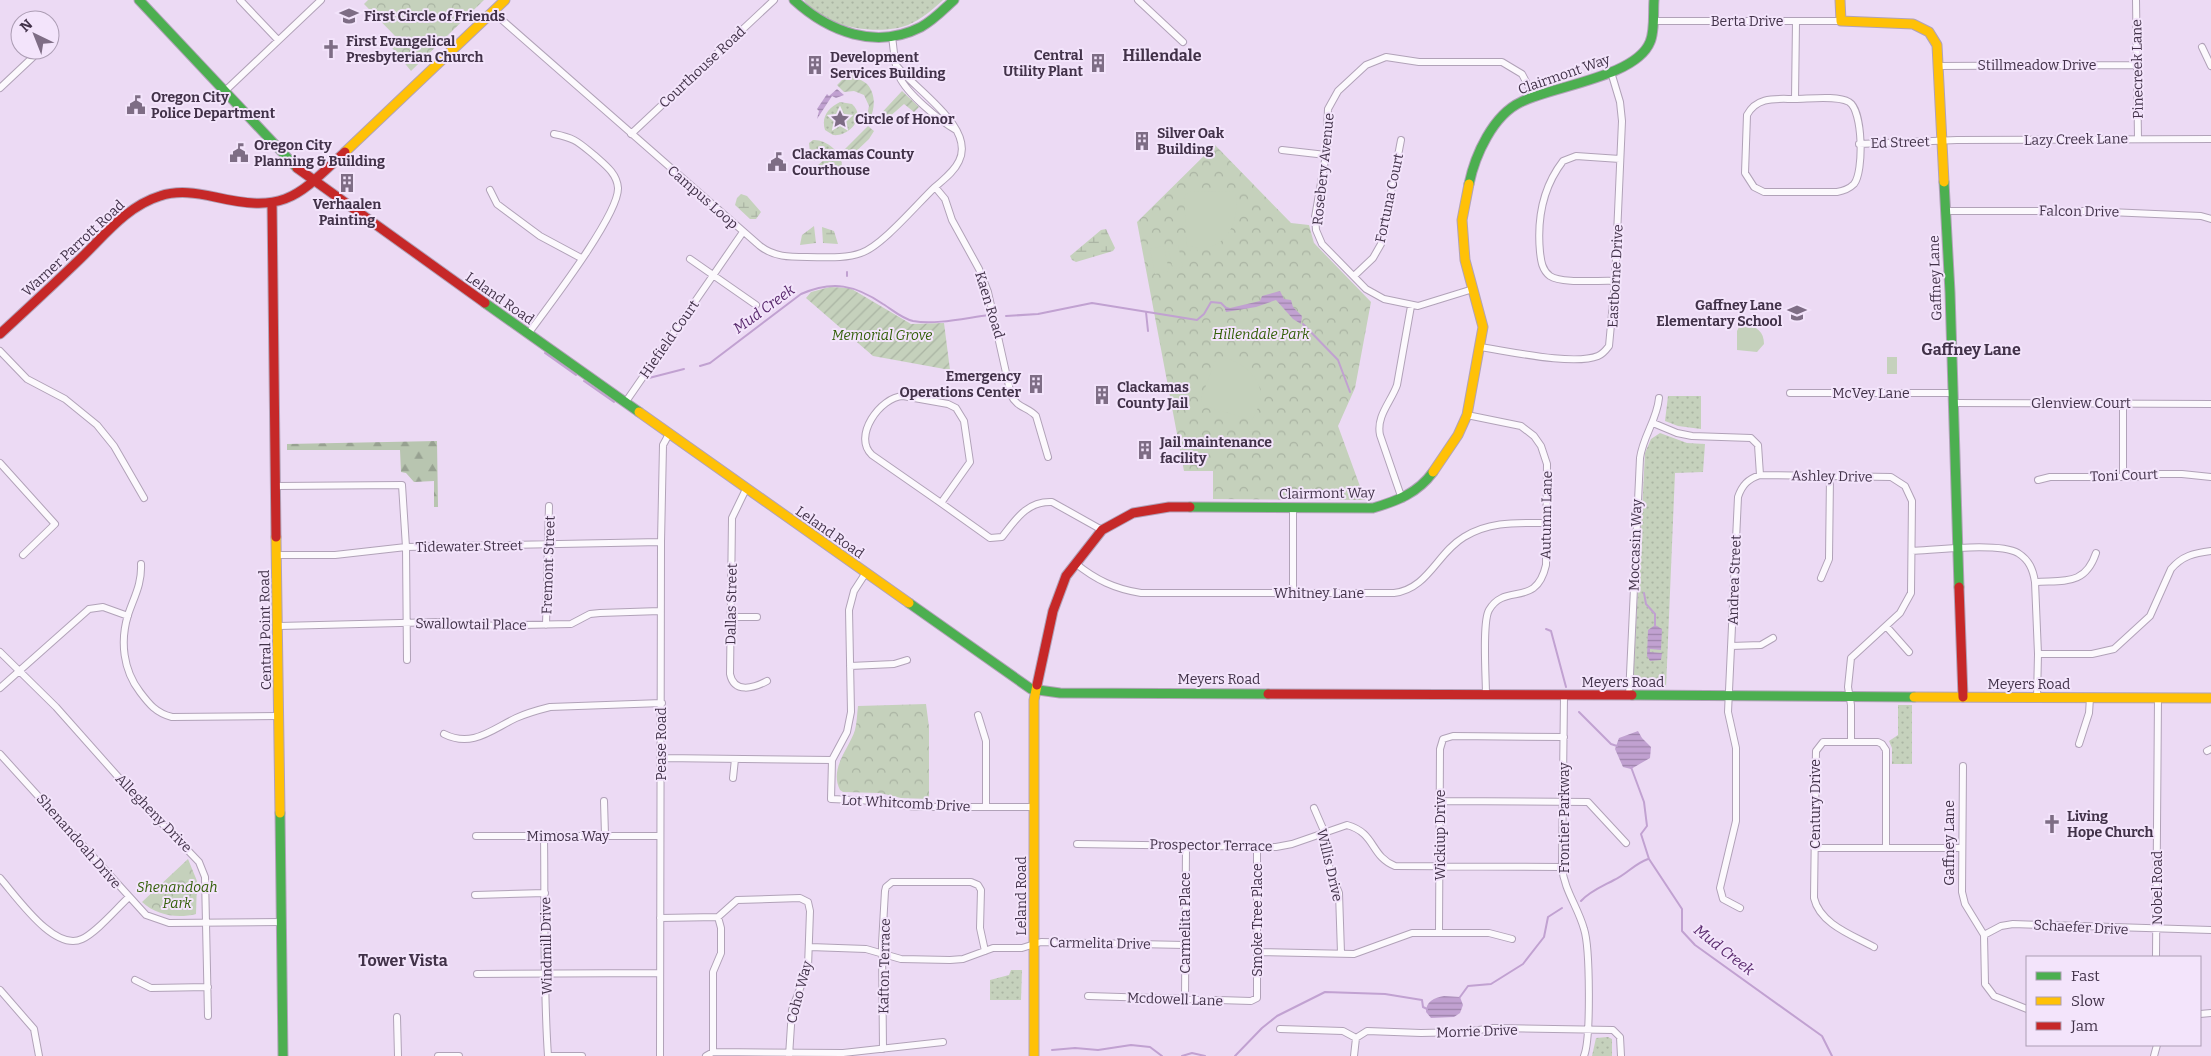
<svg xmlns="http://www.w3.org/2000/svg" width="2211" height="1056" font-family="Bitter,serif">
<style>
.grass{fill:url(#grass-dots)}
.forest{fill:url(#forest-firs)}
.wetland{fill:url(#wetland-marsh)}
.park{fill:url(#park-crowns)}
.garden{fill:url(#garden-furrows)}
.pitch{fill:#c5d1bc}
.water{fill:url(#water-rules)}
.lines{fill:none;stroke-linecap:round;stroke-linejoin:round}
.stream{stroke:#c1a1d1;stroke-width:2}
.street-casing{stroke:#b1a2b8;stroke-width:8}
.fast-casing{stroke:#b1a2b8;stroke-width:11}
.slow-casing{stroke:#b1a2b8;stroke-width:11}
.jam-casing{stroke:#b1a2b8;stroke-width:11}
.street{stroke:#fcf9fd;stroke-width:6}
.fast{stroke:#4caf50;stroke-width:9}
.slow{stroke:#ffc107;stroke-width:9}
.jam{stroke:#c62828;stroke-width:9}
.labels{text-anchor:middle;stroke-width:4;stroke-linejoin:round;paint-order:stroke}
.poi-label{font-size:14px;font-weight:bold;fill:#423249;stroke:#f3e4fb;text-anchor:start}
.street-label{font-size:14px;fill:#423249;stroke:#f3e4fb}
.park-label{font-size:14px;font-style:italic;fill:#335f08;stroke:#f3e4fb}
.water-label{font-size:15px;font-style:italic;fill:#59296d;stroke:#f3e4fb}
.quarter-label{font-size:16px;font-weight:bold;fill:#423249;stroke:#f3e4fb}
</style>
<defs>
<pattern id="grass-dots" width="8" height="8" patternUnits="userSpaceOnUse" patternTransform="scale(1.25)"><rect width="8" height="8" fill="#c5d1bc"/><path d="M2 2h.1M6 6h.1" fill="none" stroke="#aab4a3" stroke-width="1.8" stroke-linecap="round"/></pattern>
<pattern id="forest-firs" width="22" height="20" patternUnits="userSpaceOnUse" patternTransform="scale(1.25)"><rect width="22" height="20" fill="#b8c5b0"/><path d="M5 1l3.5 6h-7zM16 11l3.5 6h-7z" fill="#97a191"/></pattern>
<pattern id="wetland-marsh" width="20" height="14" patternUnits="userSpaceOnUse" patternTransform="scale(1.25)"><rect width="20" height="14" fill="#c5d1bc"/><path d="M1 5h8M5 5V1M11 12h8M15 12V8" fill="none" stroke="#aab4a3"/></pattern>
<pattern id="park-crowns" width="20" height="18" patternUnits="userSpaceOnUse" patternTransform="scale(1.25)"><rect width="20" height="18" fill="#c5d1bc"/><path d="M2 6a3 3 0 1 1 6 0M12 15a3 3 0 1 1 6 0" fill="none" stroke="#aab4a3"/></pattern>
<pattern id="garden-furrows" width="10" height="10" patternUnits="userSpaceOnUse" patternTransform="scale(1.25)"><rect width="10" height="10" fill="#c5d1bc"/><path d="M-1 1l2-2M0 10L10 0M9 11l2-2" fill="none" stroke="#aab4a3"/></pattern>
<pattern id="water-rules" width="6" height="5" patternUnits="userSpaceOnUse" patternTransform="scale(1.25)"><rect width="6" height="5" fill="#c1a1d1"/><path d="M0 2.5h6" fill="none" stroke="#9e84ac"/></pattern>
</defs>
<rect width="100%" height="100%" fill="#ecdaf4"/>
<path class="grass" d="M804,0H943C932,10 922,19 908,25C880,36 821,28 804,0Z
M840,102L852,104C867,117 849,137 833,135L825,130C821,117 828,108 840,102Z
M813,140C828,139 848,157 840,172C831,175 824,171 818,165L824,160L820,156L814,161L812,158L817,153L813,149L810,153L809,143Z
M1668,396H1701V429L1678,426L1665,421Z
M1660,433L1687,443L1705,444L1703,472L1675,473L1666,688L1638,687L1633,683L1645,453L1651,439Z
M1898,705H1912V764H1892V748L1889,741L1898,735Z
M1011,970H1022L1021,1000H990V980L1009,975Z
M1608,1037L1612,1039V1056H1592L1596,1038Z"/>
<path class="forest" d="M437,441L438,507H434V481L414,482L406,473L401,472L400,450H287V444Z"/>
<path class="wetland" d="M741,194L747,196L761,212L756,219H750L735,205L737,198Z
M814,226L816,243L800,245L802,235Z
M822,227L834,231L838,244L823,243Z
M1106,229L1115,248L1113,251L1076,262L1072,260L1070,256L1101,230Z"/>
<path class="park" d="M368,0H484L411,71L389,44L396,37L364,4Z
M1215,145L1291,223L1309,225L1314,243L1371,302L1355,388L1338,426L1365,500L1213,499V471H1184L1137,222Z
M926,704L929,727V799L901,798L880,793L843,792L840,790C829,768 849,749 855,730C857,722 857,714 858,706Z
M188,859L197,881L196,914C177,919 156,915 142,902Z"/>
<path class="garden" d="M848,70C853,77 861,79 867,84C876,94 875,108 870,119L867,116L869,106L864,95L854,91L844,92L837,85L846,76Z
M902,91L919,107L914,112L904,104L880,125L875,120Z
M868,126L874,131L869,139L847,160L844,150Z
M830,287L850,288L911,324L944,323L950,370L873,356L806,298L811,292Z"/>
<path class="pitch" d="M1235,191C1240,211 1233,240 1210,247C1203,249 1194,247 1187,246L1184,196L1189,192Z
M1178,245L1183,267L1173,269L1168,247Z
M1164,246L1169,271L1155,274L1150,249Z
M1745,325C1757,326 1764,332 1764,344L1757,352L1737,350V331L1739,327Z
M1217,356C1237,359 1262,374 1261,398C1260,405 1255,414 1252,420L1204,406L1201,399Z
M1887,357H1897V374H1887Z
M1328,483H1350V495H1328Z"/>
<path class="water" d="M837,89L844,95L836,98L832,96L817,119L819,111L817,109L827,94L829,96Z
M1280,291L1284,299L1291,300L1293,307L1302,316L1301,324L1293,319L1276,300L1256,307L1226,312L1224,306L1230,308L1260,301L1262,296Z
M1655,625L1662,629L1661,650L1650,649V652L1662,653L1661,660L1650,661L1647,656L1648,630Z
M1638,731L1642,738L1651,747L1650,758L1631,769L1623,767L1615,749L1619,738Z
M1444,996L1460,997L1463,1005L1460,1013L1454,1017L1431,1018L1426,1012C1426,1001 1434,998 1444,996Z"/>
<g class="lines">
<path class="stream" d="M847,272V276
M1146,312L1148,331
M1006,316L1038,314L1092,303L1197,320L1204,314L1211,302L1221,303L1225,307
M1303,324L1338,360L1350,392
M545,353L576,375
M700,366L710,363L801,294C833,280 855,285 883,304C893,310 901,318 913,321C936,325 965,318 989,315
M649,378L684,369
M584,381L614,402
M1644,593L1646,604L1655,614V625
M1546,629L1551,631L1566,687
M1579,712L1611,744L1617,746
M1631,767L1644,802L1647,826L1641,834L1649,859L1682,909V931L1695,945L1822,1036L1832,1056
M1581,901C1590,891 1603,886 1614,880C1627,874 1634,864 1648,859
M1460,997L1468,986L1491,984L1523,964L1544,937L1548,917L1562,908
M1052,1050L1075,1048L1098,1050L1131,1045L1150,1047L1162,1056
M1182,1056L1192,1053L1205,1056
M1235,1056L1262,1028L1277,1016L1325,992L1385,994L1422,1000L1423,1007L1427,1009"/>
<g class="street-casing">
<path id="street" d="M240,0L278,40
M1138,0L1183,42
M2136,0L2138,138
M493,12L760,246C774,257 789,257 807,257C824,257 845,259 861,253C882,246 917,204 935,187
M1653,21H1841
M892,37C894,49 894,64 899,76C907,94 939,120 956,130
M2202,47L2211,66
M896,65C914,89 976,127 959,161C954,172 944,179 935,187L945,199L952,220L979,269L988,292L1011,395C1017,408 1028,407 1036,416L1048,457
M1938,66L2136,65
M0,88L33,57
M225,91L321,0
M1795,99C1808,99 1838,95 1849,102C1863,110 1864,172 1854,184C1849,189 1843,191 1837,192H1764L1754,187L1745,173L1747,115C1757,96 1776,99 1795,99Z
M1795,99L1796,21
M631,134L774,0
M1859,144L1957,140L2211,139
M1282,150L1326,155
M490,190L497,204L540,236L581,258
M1946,211H2086L2201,216L2211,219
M690,259L756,305
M1354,276L1373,258L1381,244L1401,140
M1615,281C1600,280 1562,284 1550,276C1542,270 1541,261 1540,252C1537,220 1543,187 1563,161L1576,156L1620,159
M1473,289L1418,306L1384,299L1366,289L1322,244L1316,230L1315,217L1326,155L1328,109L1338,91L1366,65L1386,57L1419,62H1502L1522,74L1534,97
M528,334C547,308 619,215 618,188C617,173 604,164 594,155C578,142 575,138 554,134
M1480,347C1508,351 1573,366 1598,356C1603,354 1606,350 1609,346L1615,281L1622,121L1620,102L1611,72
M0,351L27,379L65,399L97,425L114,446L144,498
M1790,393H1951
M903,396L948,404L956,408L964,421L970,462L941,503L872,455C852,437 880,397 903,396Z
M625,403L743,232
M1952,403L2211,404
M2123,403V477
M1467,415L1521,426L1534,436L1541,446L1547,464L1546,565C1536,609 1505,582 1489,610C1482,622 1486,678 1486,695
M1653,423L1677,433L1692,436L1751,438L1758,445L1760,475
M0,463L55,524L23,555
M2038,480L2050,477H2136L2148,474H2182L2211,477
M277,486L402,485L406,547L407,660
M746,489L732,518L730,674C734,694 754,688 767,681
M1402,499L1380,435C1376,416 1391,402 1397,385L1411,306
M941,503L990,538L1002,537C1016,519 1027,501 1052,502L1102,530
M1293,508V593
M1912,551C1935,550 1999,542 2018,553C2029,560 2033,569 2035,582L2038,654L2037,698
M277,555H335L406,547L661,542
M1075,563C1096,580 1115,589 1141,593H1394C1428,589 1437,553 1464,537C1490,521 1517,523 1546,523
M141,564C142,584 134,597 128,615C120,641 123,670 140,692C149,704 156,713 172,717L279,716
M865,574L854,591L849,610L851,712L847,732L832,760L831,799L877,801L916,807H1035
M1821,578L1829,559L1830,476
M2035,582C2064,580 2085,586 2096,553
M731,617H757
M546,625L549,506
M279,626L440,622L464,626L571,624L590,614L600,613L660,611
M1886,626L1909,652
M1731,646L1761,645L1773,638
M0,652L56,707L128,788L199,862L205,877L208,1016
M2038,654H2092L2114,649L2150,616L2171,569C2182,556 2194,553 2211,551
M850,666L894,664L907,660
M0,688L89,609L103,607L128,616
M1564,696L1562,867C1564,890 1578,907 1584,929C1590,947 1591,1039 1584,1056
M1629,696L1640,458C1643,436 1657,420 1659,398
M978,715L986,741V807
M444,734C472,748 491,730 516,718C527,713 538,710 550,707L662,703
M1851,742H1878L1882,744L1886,750V848
M2079,744L2089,713L2090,698
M2207,751L2211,749
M0,754L146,915L169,923L282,922
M662,758L832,760
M1963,766L1962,892L1965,904L1984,935L1985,984L1994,996L2027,1009
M733,778L735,759
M604,801L605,835
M1440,801L1588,802L1626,843
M1314,808L1324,831L1330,871L1339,893L1341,953
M476,836H660
M544,836C545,909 543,983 548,1056
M1077,844L1276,847L1292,844L1347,825C1376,833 1370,856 1395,866L1562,867
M1815,848H1962
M0,878C17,897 54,952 82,939C97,932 116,909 129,897
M475,895L545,893
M1740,908L1723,899L1720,888L1736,821V748L1728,712L1738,497C1742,485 1748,479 1760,475L1891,477L1905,486L1912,501L1911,593L1900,613L1851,658L1848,687L1851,705V742H1823L1816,751L1814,898C1820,924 1852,935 1874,947
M660,918L718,917L737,900L800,898L808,902L810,911L808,967L792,1010L789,1056
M1439,933L1440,749L1443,739L1453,736L1564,737
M1984,935L2001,926L2013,924L2211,930
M810,947L866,949L901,959L950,960L963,959L993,948H1022L1041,942L1185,945
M1257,952L1354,954L1412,933H1489L1512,939
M2156,957L2158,698
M477,974L660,973
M135,980L151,988L208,987
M0,990L34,1029L39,1056
M1088,996L1251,1001L1257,998V847
M1185,1000L1186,846
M2200,1014L2211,1013
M397,1017L398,1056
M1280,1029L1343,1031L1356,1038
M883,1049L882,944L885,891L886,887L892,882H971L978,885L981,890L980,928L985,951
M713,1052V972L721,953V928L718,917
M438,1056H459
M548,1056H582
M660,1056L661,542L663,445L669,434
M706,1056L713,1052L843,1053L943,1042
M1354,1056L1356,1038L1367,1031L1421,1033L1464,1032L1493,1028L1613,1030L1620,1037L1621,1056
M2154,1056L2157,1045"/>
</g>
<g class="fast-casing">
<path id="fast" d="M139,0L297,168
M794,0C829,32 876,50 921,27C934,20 944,9 954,0
M1944,182L1950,292L1959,587
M1469,184C1475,155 1493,115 1521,102C1553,86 1636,77 1650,42C1655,31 1653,12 1654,0
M485,303L639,412
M1190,507L1373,508C1397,501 1418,493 1433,472
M909,603L1031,689L1060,693L1268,694
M1632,695L1914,697
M280,813L283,1056"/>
</g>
<g class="slow-casing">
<path id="slow" d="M1840,0L1841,21L1913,24L1929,32L1937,45L1944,182
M345,152L505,0
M639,412L909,603
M1433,472L1458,435L1467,415L1483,327L1465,260L1462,220L1469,184
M276,537L280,813
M1914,697L2211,698
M1034,1056V700L1037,685"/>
</g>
<g class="jam-casing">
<path id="jam" d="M297,168L485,303
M272,203L276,537
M0,334C27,309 54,284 80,259C104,236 127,206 160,196C178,190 197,193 215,197C285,213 296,198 345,152
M1959,587L1963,697
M1037,685L1053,611L1066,576L1102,530L1133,513L1169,507H1190
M1268,694L1632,695"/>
</g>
<use href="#street" class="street"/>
<use href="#fast" class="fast"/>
<use href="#slow" class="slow"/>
<use href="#jam" class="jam"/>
</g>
<defs>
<g id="school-bare" transform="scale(1.5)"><path d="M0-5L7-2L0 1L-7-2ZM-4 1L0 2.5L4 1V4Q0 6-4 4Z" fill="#7e6d85" stroke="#f3e4fb" stroke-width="2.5" paint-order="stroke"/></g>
<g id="church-bare" transform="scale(1.5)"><path d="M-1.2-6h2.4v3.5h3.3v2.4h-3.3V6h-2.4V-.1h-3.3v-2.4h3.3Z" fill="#7e6d85" stroke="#f3e4fb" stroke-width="2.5" paint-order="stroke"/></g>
<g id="building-bare" transform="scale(1.5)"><path d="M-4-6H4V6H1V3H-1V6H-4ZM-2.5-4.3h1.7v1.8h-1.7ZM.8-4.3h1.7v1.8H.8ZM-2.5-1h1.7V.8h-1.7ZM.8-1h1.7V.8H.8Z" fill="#7e6d85" stroke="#f3e4fb" stroke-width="2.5" paint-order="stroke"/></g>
<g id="civic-bare" transform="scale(1.5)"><path d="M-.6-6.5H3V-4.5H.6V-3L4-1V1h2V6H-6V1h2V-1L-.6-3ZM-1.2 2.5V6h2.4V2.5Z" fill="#7e6d85" stroke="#f3e4fb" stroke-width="2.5" paint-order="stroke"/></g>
<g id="sight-bare" transform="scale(1.5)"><path d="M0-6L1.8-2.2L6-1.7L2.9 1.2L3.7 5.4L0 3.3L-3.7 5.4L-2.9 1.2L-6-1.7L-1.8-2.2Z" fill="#7e6d85" stroke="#f3e4fb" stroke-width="2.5" paint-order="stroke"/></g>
</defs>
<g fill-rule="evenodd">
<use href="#school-bare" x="349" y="16"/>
<use href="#church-bare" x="331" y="49"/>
<use href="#building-bare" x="1098" y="63"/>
<use href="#building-bare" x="815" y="65"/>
<use href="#civic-bare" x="136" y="105"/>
<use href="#sight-bare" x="840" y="119"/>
<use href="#building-bare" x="1142" y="141"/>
<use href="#civic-bare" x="239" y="153"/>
<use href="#civic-bare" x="777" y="162"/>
<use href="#building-bare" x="347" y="183"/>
<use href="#school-bare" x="1797" y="313"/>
<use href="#building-bare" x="1036" y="384"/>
<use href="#building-bare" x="1102" y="395"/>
<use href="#building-bare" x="1145" y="450"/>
<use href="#church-bare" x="2052" y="824"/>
</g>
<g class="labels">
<g class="poi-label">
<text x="364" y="21">First Circle of Friends</text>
<text x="346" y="46">First Evangelical<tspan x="346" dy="16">Presbyterian Church</tspan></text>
<text x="1083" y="60" text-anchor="end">Central<tspan x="1083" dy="16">Utility Plant</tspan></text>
<text x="830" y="62">Development<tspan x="830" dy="16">Services Building</tspan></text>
<text x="151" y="102">Oregon City<tspan x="151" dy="16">Police Department</tspan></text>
<text x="855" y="124">Circle of Honor</text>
<text x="1157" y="138">Silver Oak<tspan x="1157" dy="16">Building</tspan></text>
<text x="254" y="150">Oregon City<tspan x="254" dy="16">Planning &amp; Building</tspan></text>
<text x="792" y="159">Clackamas County<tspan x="792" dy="16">Courthouse</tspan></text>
<text x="347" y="209" text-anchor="middle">Verhaalen<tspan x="347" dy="16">Painting</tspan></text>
<text x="1782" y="310" text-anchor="end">Gaffney Lane<tspan x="1782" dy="16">Elementary School</tspan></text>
<text x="1021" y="381" text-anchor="end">Emergency<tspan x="1021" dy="16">Operations Center</tspan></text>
<text x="1117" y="392">Clackamas<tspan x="1117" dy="16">County Jail</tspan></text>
<text x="1160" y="447">Jail maintenance<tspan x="1160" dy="16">facility</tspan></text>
<text x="2067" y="821">Living<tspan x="2067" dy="16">Hope Church</tspan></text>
</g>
<g class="street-label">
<text x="1747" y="26">Berta Drive</text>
<text x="2037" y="70">Stillmeadow Drive</text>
<text transform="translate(702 67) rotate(-43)" y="5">Courthouse Road</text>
<text transform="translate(2137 69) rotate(-91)" y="5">Pinecreek Lane</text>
<text transform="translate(1564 74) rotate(-19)" y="5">Clairmont Way</text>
<text transform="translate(2076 139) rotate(-1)" y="5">Lazy Creek Lane</text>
<text transform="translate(1900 142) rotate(-2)" y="5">Ed Street</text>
<text transform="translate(1323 169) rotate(-84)" y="5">Rosebery Avenue</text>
<text transform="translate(703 197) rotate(41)" y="5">Campus Loop</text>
<text transform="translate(1389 198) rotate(-78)" y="5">Fortuna Court</text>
<text transform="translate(2079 211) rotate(1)" y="5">Falcon Drive</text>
<text transform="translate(73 248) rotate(-43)" y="5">Warner Parrott Road</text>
<text transform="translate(1615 276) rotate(-87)" y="5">Eastborne Drive</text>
<text transform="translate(1935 278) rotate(-92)" y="5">Gaffney Lane</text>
<text transform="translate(500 298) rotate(35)" y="5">Leland Road</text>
<text transform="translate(990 305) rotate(73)" y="5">Kaen Road</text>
<text transform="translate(669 339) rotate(-55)" y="5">Hiefield Court</text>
<text x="1871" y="398">McVey Lane</text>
<text x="2081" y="408">Glenview Court</text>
<text transform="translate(2124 475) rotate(-2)" y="5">Toni Court</text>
<text transform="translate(1832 476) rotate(1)" y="5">Ashley Drive</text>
<text transform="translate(1327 493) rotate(-1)" y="5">Clairmont Way</text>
<text transform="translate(1546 515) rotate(-89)" y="5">Autumn Lane</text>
<text transform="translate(830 532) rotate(35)" y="5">Leland Road</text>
<text transform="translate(1635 545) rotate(-88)" y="5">Moccasin Way</text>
<text transform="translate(469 546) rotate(-1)" y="5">Tidewater Street</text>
<text transform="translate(548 565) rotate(-88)" y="5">Fremont Street</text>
<text transform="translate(1734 580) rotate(-88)" y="5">Andrea Street</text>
<text x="1319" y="598">Whitney Lane</text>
<text transform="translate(731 604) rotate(-89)" y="5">Dallas Street</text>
<text transform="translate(471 624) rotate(1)" y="5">Swallowtail Place</text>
<text transform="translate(265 630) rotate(-91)" y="5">Central Point Road</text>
<text x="1219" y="684">Meyers Road</text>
<text x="1623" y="687">Meyers Road</text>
<text x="2029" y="689">Meyers Road</text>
<text transform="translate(661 744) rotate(-90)" y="5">Pease Road</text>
<text transform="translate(906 803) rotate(3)" y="5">Lot Whitcomb Drive</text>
<text transform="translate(1815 804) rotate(-90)" y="5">Century Drive</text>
<text transform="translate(154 813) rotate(46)" y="5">Allegheny Drive</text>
<text transform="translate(1564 818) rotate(-90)" y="5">Frontier Parkway</text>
<text transform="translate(1440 835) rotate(-90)" y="5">Wickiup Drive</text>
<text x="568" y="841">Mimosa Way</text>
<text transform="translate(79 841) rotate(49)" y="5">Shenandoah Drive</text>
<text transform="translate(1949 843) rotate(-90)" y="5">Gaffney Lane</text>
<text transform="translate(1211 845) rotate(1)" y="5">Prospector Terrace</text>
<text transform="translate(1330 865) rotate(77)" y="5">Willis Drive</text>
<text transform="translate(2157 888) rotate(-90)" y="5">Nobel Road</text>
<text transform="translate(1021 896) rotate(-90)" y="5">Leland Road</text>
<text transform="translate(1257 920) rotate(-90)" y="5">Smoke Tree Place</text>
<text transform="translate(1185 923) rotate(-90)" y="5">Carmelita Place</text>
<text transform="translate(2081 927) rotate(3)" y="5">Schaefer Drive</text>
<text transform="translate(1100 943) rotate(1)" y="5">Carmelita Drive</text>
<text transform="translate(546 946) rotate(-91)" y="5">Windmill Drive</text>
<text transform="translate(884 966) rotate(-89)" y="5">Kafton Terrace</text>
<text transform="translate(799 992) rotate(-75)" y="5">Coho Way</text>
<text transform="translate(1175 999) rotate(2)" y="5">Mcdowell Lane</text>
<text transform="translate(1477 1031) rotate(-2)" y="5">Morrie Drive</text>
</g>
<g class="park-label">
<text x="1261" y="339">Hillendale Park</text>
<text x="882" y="340">Memorial Grove</text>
<text x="177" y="892">Shenandoah<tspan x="177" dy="16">Park</tspan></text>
</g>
<g class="water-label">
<text transform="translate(764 309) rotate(-36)" y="5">Mud Creek</text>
<text transform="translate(1724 950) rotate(38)" y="5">Mud Creek</text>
</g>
<g class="quarter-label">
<text x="1162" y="61">Hillendale</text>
<text x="1971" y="355">Gaffney Lane</text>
<text x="403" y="966">Tower Vista</text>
</g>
</g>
<rect x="2026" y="956" width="175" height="90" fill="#f3e4fb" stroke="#ac9db4"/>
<rect x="2036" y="972" width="25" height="8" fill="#4caf50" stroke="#ac9db4"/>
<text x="2071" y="981" font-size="15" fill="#423249">Fast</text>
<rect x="2036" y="997" width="25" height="8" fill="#ffc107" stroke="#ac9db4"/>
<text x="2071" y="1006" font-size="15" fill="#423249">Slow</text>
<rect x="2036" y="1022" width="25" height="8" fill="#c62828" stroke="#ac9db4"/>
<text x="2071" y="1031" font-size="15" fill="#423249">Jam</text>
<g transform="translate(35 35) rotate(317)"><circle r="24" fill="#f3e4fb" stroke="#ac9db4"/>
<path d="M0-4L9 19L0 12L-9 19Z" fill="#7e6d85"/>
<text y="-8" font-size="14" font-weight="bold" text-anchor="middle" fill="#423249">N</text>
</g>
</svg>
